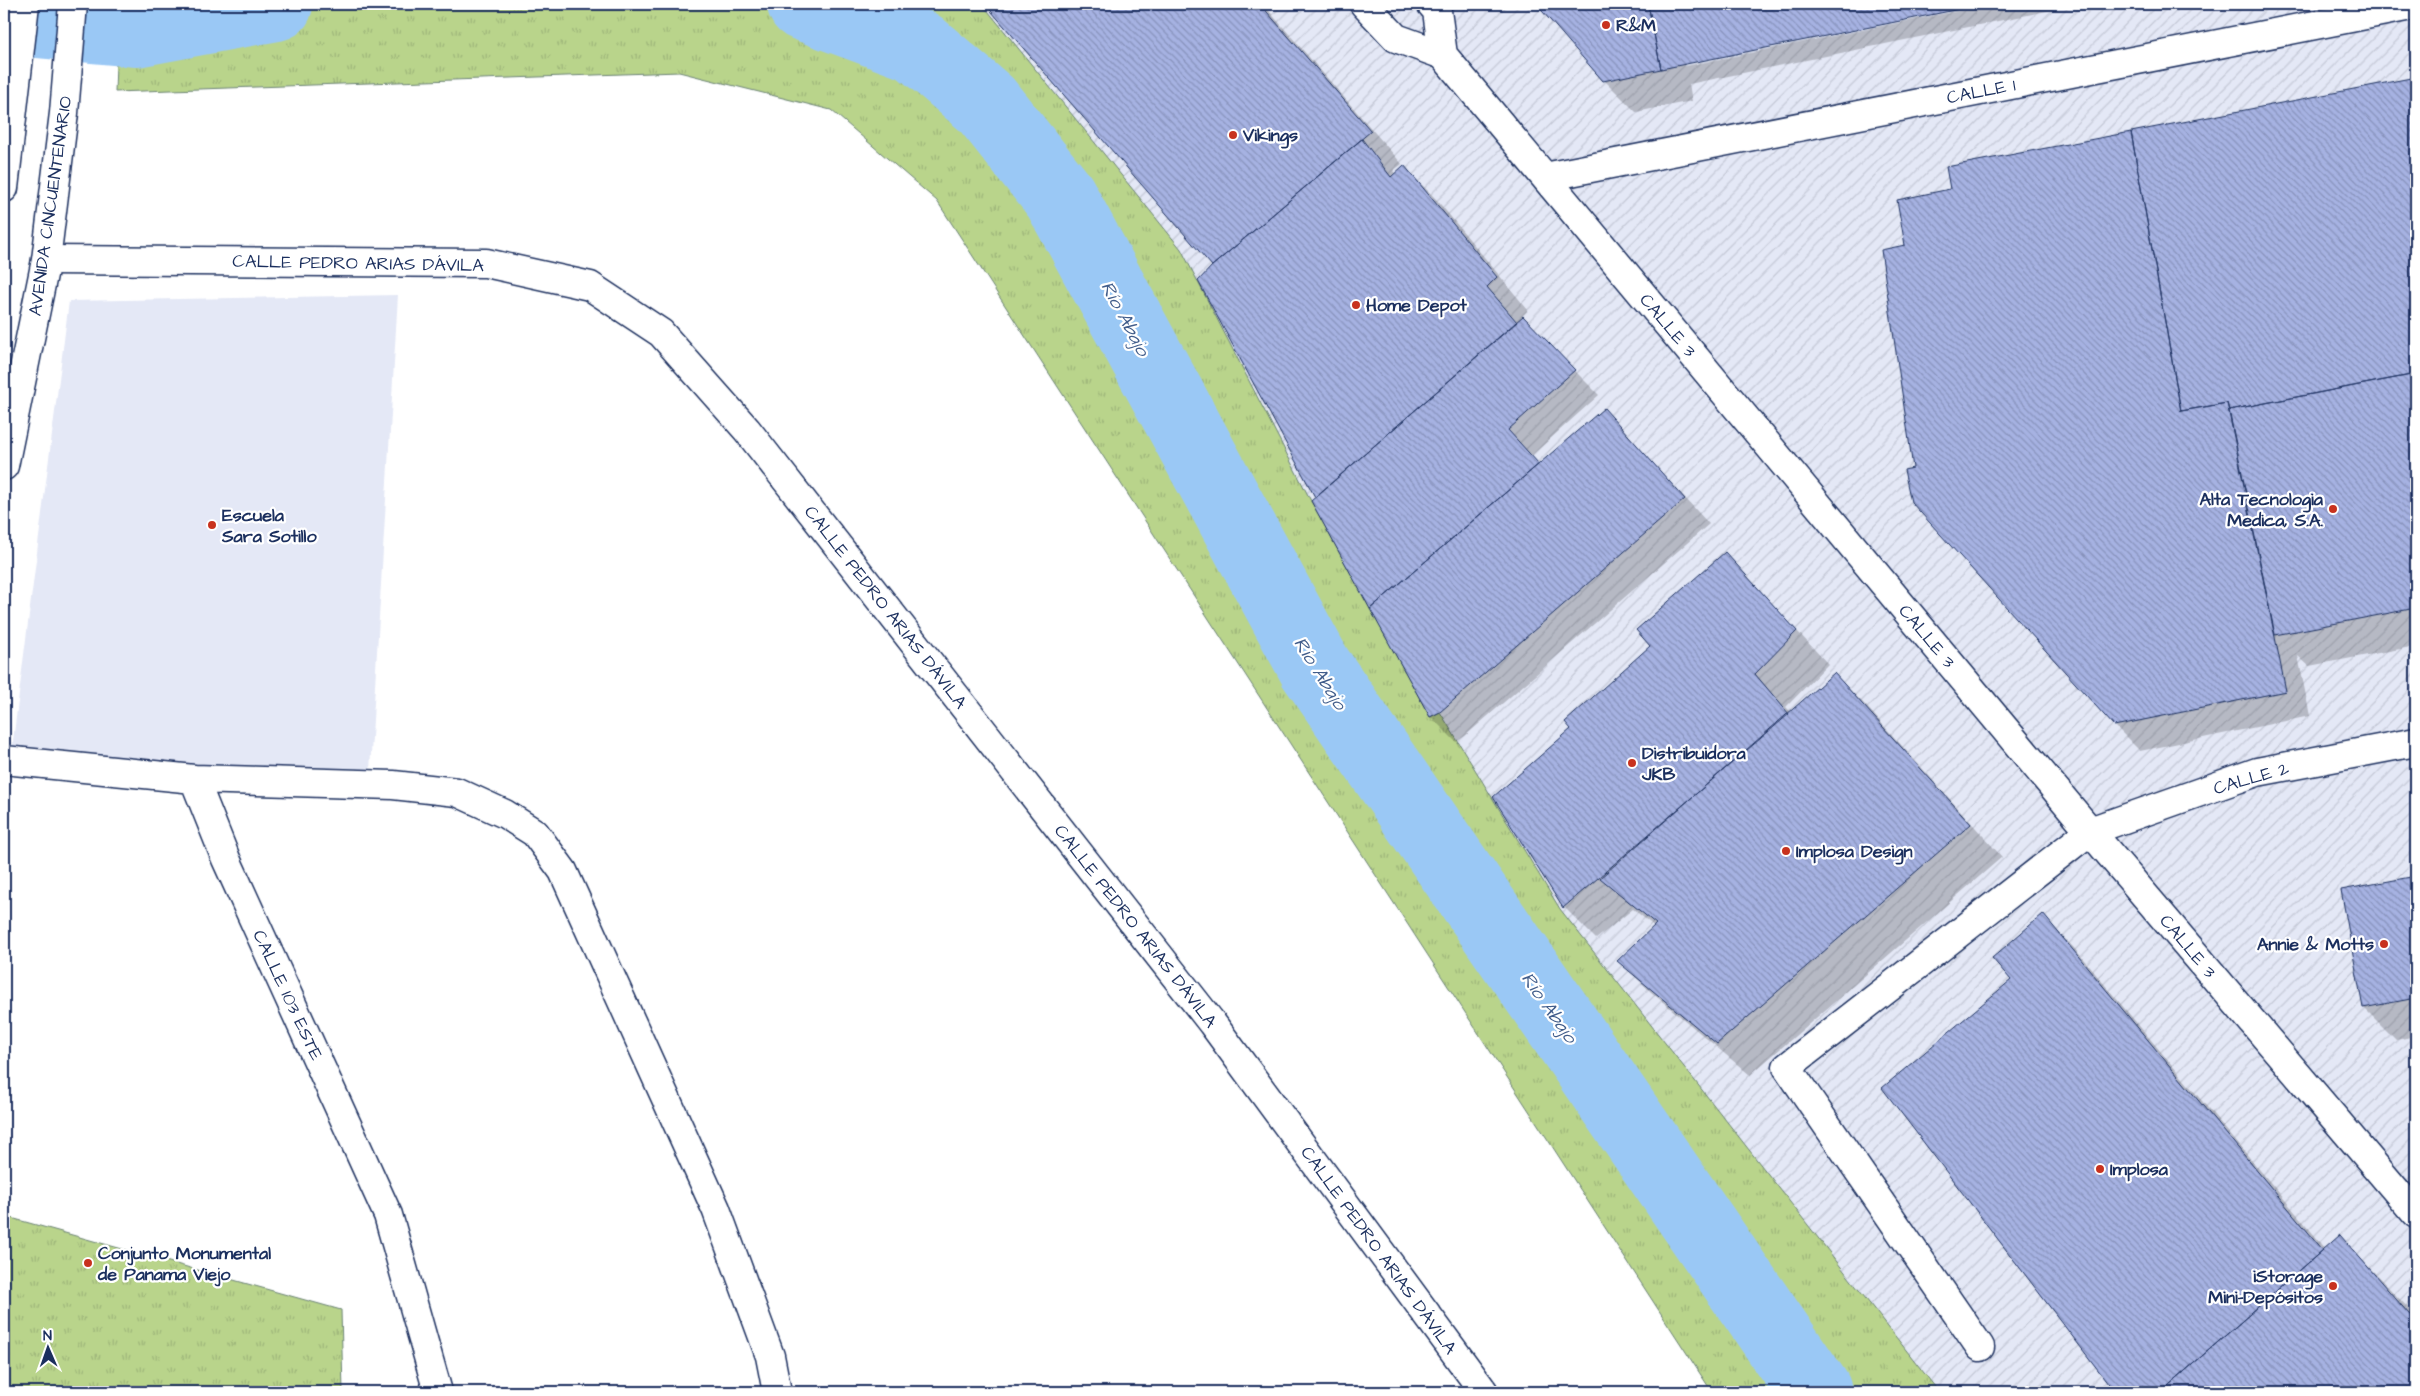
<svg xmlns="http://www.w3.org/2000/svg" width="2420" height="1396" font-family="'Architects Daughter',sans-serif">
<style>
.built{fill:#e4e8f6}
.industrial{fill:url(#industrial-furrows)}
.grass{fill:url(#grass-tufts);stroke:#6a8274}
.shadow{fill:#0003}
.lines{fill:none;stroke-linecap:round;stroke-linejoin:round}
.river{stroke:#9ac8f5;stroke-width:74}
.building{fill:url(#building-back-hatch);stroke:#1b2f5e}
.minor-casing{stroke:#1b2f5e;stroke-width:31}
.major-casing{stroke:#1b2f5e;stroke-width:31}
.minor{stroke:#fff;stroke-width:28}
.major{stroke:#fff;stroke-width:28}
.poi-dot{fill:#c8321e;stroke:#fff;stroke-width:2}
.labels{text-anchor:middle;stroke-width:4.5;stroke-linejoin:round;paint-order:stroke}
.poi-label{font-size:18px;font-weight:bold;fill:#1b2f5e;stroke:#fff;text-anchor:start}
.street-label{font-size:18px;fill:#1b2f5e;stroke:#fff}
.water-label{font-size:19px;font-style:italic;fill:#415d8b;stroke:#fff}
</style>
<defs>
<pattern id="industrial-furrows" width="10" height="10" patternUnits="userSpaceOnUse" patternTransform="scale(1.25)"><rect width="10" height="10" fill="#e4e8f6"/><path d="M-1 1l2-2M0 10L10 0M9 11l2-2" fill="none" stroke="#c3c7d5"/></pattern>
<pattern id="grass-tufts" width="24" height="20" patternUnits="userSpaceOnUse" patternTransform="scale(1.25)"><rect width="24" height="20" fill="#b9d48b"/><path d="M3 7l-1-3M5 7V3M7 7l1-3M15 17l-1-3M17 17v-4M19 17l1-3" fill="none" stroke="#9eb67a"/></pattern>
<pattern id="building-back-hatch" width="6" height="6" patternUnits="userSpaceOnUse" patternTransform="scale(1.25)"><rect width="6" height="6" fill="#a6b2e2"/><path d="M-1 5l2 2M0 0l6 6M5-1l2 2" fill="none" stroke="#8691ba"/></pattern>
</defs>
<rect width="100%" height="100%" fill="#fff"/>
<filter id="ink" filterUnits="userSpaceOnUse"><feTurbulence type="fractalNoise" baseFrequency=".02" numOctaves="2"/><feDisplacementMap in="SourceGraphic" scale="10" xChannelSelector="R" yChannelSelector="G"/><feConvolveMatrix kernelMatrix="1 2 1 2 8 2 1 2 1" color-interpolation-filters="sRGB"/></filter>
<g filter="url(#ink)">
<path class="built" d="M398,295L370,771L199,768L12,749L69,301Z"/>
<path class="industrial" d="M978,4H2416V1392H1939L1560,909L1440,712L1430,717L1370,609L988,11Z"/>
<path class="grass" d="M118,4H978L988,11L1181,249L1311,501L1430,717L1440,712L1560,909L1939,1392H1712L937,201L831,110L679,72L115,92Z
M4,1216L341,1310L343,1392H4Z"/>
<path class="shadow" d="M987,4H1263L1402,164L1393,171L1396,174L1404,167L1436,199L1528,310L1521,317L1599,395L1531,456L1540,465L1604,410L1709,524L1465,736L1456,742L1431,717L1312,501L1317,497L1199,281L1214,266Z
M1537,4H1979L1685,63V66L1991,4H2051L2052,10L1689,84L1692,101L1636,112L1604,80Z
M2416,79V646L2309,666L2298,656L2310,716L2140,751L2115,726L1914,469L1906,246L1951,189L1947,168Z
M1725,554L1828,664L1786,707L1792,713L1834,674L1866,706L2002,857L1750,1075L1651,992L1619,961L1655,927L1633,909L1596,939L1564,907L1573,729L1652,646Z
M2416,877V1036L2396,1040L2364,1008L2342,891Z
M2042,916L2074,948L2326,1249L2340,1237L2416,1316V1392H2117L1884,1088L2013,980Z"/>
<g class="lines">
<path class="river" d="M804,4L918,46L986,104L1060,197L1315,667L1815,1392
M4,18L135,30L276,4"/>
</g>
<path class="building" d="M985,4H1260L1371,131L1212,266Z
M1536,4H1648L1661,69L1603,81Z
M1648,4H1985L1661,69Z
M2416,77V374L2229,410L2227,403L2181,411L2131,132Z
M2131,132L2181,411L2227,403L2286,691L2114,726L1911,502L1904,470L1913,468L1881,250L1905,245L1897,200L1950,189L1946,167Z
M1362,139L1391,177L1404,165L1497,277L1487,287L1517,322L1315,497L1198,281L1212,266Z
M1523,316L1575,370L1508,430L1539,464L1370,609L1311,501Z
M2416,374V608L2275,635L2229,410Z
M1604,408L1685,499L1440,712L1430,717L1370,609Z
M1725,552L1797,631L1755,674L1789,714L1563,908L1493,797L1571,729L1565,722L1650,646L1636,630Z
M1834,673L1971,824L1717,1044L1617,961L1656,924L1600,878Z
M2416,876V998L2363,1008L2341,890Z
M2043,914L2323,1250L2161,1392H2115L1882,1088L2011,980L1992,958Z
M2340,1235L2416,1322V1392H2161Z"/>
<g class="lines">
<g class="minor-casing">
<path id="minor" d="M1364,4L1396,38L1443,55L2090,831L2416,1214
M1431,4L1437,11L1443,55
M1545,177L2416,5
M46,260L486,263L590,286L661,333L747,430L1212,1023L1484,1392
M4,760L194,779L226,859L388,1215L438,1392
M194,779L393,785L457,792L505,814L535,833L563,871L716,1209L770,1356L777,1392
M1980,1347L1787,1067L2090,831L2257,772L2416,742"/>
</g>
<g class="major-casing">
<path id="major" d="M4,188L25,4
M4,466L46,260L64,113L73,4"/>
</g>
<use href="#minor" class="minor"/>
<use href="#major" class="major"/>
</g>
</g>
<g class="poi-dot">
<circle cx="1606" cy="25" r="5"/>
<circle cx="1233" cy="135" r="5"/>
<circle cx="1356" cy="305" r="5"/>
<circle cx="2333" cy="509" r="5"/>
<circle cx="212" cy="525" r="5"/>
<circle cx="1632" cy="763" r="5"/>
<circle cx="1786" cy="851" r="5"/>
<circle cx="2384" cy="944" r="5"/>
<circle cx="2100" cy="1169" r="5"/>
<circle cx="88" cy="1263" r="5"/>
<circle cx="2333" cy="1286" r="5"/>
</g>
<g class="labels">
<g class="poi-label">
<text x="1616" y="31">R&amp;M</text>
<text x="1243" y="141">Vikings</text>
<text x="1366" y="311">Home Depot</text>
<text x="2323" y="505" text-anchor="end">Alta Tecnologia<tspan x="2323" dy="21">Medica, S.A.</tspan></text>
<text x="222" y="521">Escuela<tspan x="222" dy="21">Sara Sotillo</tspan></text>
<text x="1642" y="759">Distribuidora<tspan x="1642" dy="21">JKB</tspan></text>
<text x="1796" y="857">Implosa Design</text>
<text x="2374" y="950" text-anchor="end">Annie &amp; Motts</text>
<text x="2110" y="1175">Implosa</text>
<text x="98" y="1259">Conjunto Monumental<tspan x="98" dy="21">de Panama Viejo</tspan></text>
<text x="2323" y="1282" text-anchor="end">iStorage<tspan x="2323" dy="21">Mini-Depósitos</tspan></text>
</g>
<g class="street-label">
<text transform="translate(1981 91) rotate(-11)" y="6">CALLE 1</text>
<text transform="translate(50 206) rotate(-82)" y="6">AVENIDA CINCUENTENARIO</text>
<text transform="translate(358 263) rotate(1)" y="6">CALLE PEDRO ARIAS DÁVILA</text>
<text transform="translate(1668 325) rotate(50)" y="6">CALLE 3</text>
<text transform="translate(886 607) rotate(52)" y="6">CALLE PEDRO ARIAS DÁVILA</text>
<text transform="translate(1927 636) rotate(50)" y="6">CALLE 3</text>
<text transform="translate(2251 778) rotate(-16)" y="6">CALLE 2</text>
<text transform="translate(1136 926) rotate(52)" y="6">CALLE PEDRO ARIAS DÁVILA</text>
<text transform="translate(2188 946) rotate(50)" y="6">CALLE 3</text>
<text transform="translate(288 995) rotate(65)" y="6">CALLE 103 ESTE</text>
<text transform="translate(1379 1250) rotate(54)" y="6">CALLE PEDRO ARIAS DÁVILA</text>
</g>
<g class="water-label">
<text transform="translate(1126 318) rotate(62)" y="7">Río Abajo</text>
<text transform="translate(1321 673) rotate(58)" y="7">Río Abajo</text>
<text transform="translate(1550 1007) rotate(55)" y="7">Río Abajo</text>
</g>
</g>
<rect width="2420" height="1396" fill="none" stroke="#fff" stroke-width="20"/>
<rect x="10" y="10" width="2400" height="1376" fill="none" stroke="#1b2f5e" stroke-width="2" filter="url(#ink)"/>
<g transform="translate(48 1348) rotate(358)" stroke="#ffffff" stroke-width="4" paint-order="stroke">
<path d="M0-4L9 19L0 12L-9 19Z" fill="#1b2f5e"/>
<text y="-8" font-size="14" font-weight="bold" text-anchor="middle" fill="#1b2f5e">N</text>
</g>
</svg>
